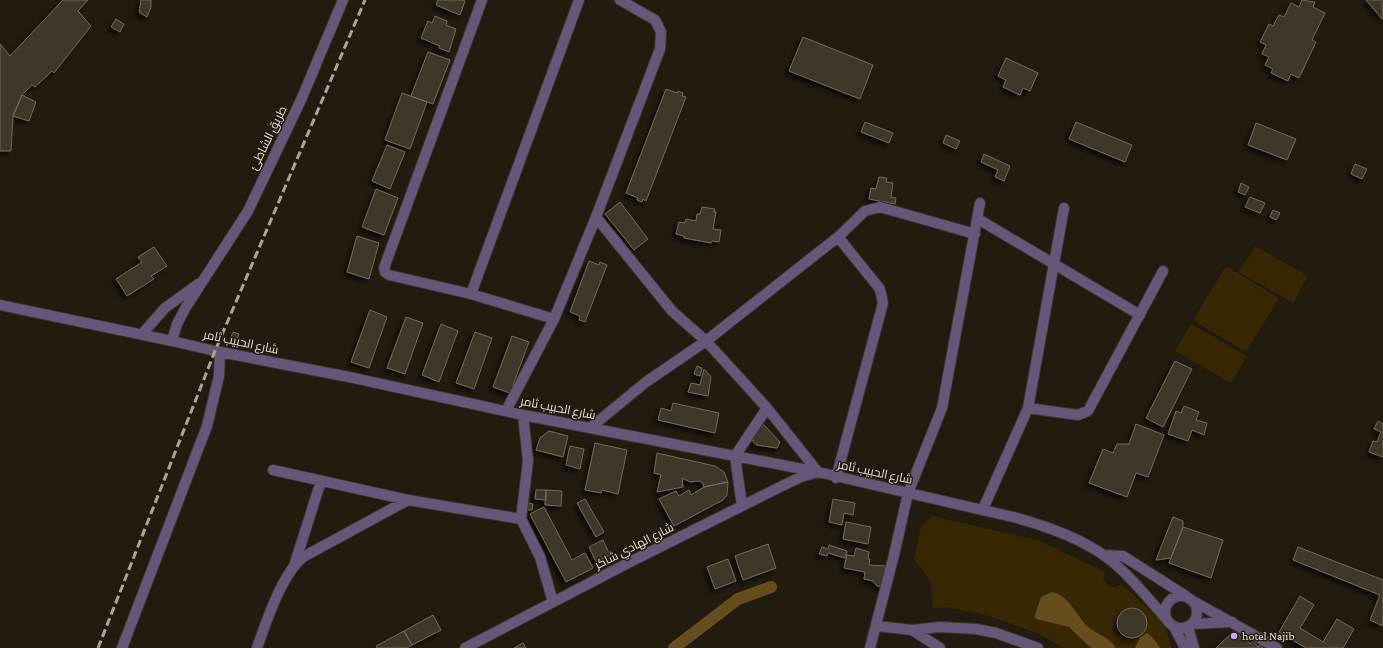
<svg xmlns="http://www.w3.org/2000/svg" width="1383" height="648" font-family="'Crimson Pro',Cairo,serif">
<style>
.green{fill:#382801}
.water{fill:#634e1c}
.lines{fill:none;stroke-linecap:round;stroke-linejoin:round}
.canal{stroke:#634e1c;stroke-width:12}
.building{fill:#3d372b;stroke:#716a5c;filter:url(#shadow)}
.minor-casing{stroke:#3c372c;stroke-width:12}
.minor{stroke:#645778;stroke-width:10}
.rail{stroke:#a9a59c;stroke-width:3;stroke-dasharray:8 4;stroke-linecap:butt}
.poi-dot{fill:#c4a7f1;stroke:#211b10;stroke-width:1.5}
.labels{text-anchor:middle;stroke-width:3;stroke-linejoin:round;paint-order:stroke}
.street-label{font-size:12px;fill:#e5e2da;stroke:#211b10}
.poi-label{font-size:12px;fill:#e5e2da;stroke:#211b10;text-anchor:start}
</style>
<defs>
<filter id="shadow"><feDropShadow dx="-3.5" dy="3.5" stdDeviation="2" flood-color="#0009"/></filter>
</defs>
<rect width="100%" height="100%" fill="#211b10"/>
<path class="green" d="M1255,246L1308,276L1293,303L1239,272Z
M1226,266L1279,298L1246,352L1193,320Z
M1191,324L1247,356L1231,383L1175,351Z
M932,516L1038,540L1105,572L1103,579L1109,586L1115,587L1121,584L1164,623L1172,648H1063L1039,634L987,615L946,607L933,608L931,582L914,559L921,527Z"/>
<path class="water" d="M1052,592C1068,595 1076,614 1087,626C1096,634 1110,637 1116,648H1091L1069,627L1036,619L1035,615L1041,597Z
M1147,633L1153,638L1160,648H1135L1140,637Z"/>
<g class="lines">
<path class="canal" d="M674,648L738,599L771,587"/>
</g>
<path class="building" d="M63,0H88L78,11L91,26L54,73L52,71L35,87L32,85L22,95L13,116L11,151H0V44L10,56Z
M141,0H151V7L147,17L139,12Z
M438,0H462L465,1L460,15L436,5Z
M1302,0L1315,2L1313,7L1325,13L1312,40L1316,42L1299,78L1291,74L1288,81L1271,73L1273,69L1265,65L1269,57L1262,54L1266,45L1260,42L1269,24L1273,26L1279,15L1284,17L1291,3L1299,7Z
M1366,0H1382L1383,18L1382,19Z
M435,16L447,21L446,25L456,29L449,52L439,48L440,46L421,38L428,21L432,23Z
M116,19L124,24L120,32L111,27Z
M803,37L873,65L860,99L789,71Z
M428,52L450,60L433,104L411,96Z
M1006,58L1038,73L1030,91L1023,88L1020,95L1003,87L1006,80L998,76Z
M666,89L677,93L678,91L683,93L682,96L686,97L646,201L643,199L642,202L637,200L638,198L626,193Z
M402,93L427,102L410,149L385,140Z
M22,95L36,102L29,121L13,116Z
M865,122L893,133L889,143L861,132Z
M1076,122L1132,145L1125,162L1069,139Z
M1256,123L1296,139L1287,160L1248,145Z
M946,135L960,141L956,149L943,143Z
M387,145L405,152L390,189L372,181Z
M984,154L1010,166L1004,181L995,177L998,170L981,162Z
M1355,164L1367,169L1362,179L1351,174Z
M879,177L887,178L886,182L893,183L891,197L896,198L895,204L869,199L871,188L876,189Z
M1241,183L1249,187L1245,195L1238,192Z
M376,189L398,198L384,235L362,227Z
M1250,197L1265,203L1260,213L1245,207Z
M620,202L648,239L634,250L605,214Z
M702,207L715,209L714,212H716L713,229L721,230L719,242L712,241L711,243L684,238V236L676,234L679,222L685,223L686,219L696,221L697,214H700Z
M1273,210L1280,213L1276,220L1270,217Z
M357,236L379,243L369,279L347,272Z
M154,247L167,266L151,276L154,279L127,296L116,279L142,262L138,257Z
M589,261L599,265L600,262L607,265L585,322L579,320L580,316L570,312Z
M370,310L387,317L369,368L351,362Z
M406,317L423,323L405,374L387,368Z
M441,324L458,331L439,382L422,375Z
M233,332L239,334L236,342L230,339Z
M475,332L492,338L474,389L456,383Z
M512,336L529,342L510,393L493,387Z
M1175,361L1192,369L1163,427L1146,418Z
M697,366L702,368L700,376L694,374Z
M704,369L711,377L708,396L688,392L691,383L700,385Z
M673,403L719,413L715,433L658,420L661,408L671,411Z
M1184,406L1199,412L1196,420L1207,423L1204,435L1192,430L1188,441L1168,434L1176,411L1181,413Z
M1378,421L1383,424V457L1369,452L1373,441L1377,442L1381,432L1374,429Z
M763,424L780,442L777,448L756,445L753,442V437Z
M1136,424L1164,435L1148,477L1136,473L1127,497L1089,483L1103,449L1113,453L1117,444H1129Z
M549,431L568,436L563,457L536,450L540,438Z
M595,443L627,450L618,494L602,490L601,493L585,490Z
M570,446L584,449L580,469L566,465Z
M657,453L715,466L724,472L728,482L704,487L702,482L698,481L690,482L682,478L683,487L657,492L661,475L654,473Z
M728,482L727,495L723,500L674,526L659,499L676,491L679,496L689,490L691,495L704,487Z
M536,490H546V500L535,499Z
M546,490L562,491L561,506L545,505Z
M585,499L604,532L596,537L577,503Z
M833,499L855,503L853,515L844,513L842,525L829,522Z
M528,503L533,504L532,510H527Z
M544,507L572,560L585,553L593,568L566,582L530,514Z
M1173,517L1183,521V527L1171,558L1156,560Z
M846,522L871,527L868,544L843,539Z
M1183,527L1223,540L1211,578L1169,563Z
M603,540L610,555L596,562L589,547Z
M768,544L776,568L743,580L735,556Z
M829,545L847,551L845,558L828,553L827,556L819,554L822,547L828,549Z
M1298,547L1383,580V626L1370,620L1380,595L1293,560Z
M856,548L869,552L868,559H870L869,565L885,566L884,572L887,573L884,587L877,586L873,581L864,579L865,572L844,568L847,555L854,556Z
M728,559L736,581L715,589L707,567Z
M1300,596L1314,605L1300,628L1323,642L1337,619L1354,629L1343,648H1306L1279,632Z
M1117 623a15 15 0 1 1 30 0a15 15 0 1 1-30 0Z
M433,615L441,630L412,645L404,631Z
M1235,630L1244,641L1246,639L1250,644L1253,641L1258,647L1260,645L1263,648H1216Z
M404,631L412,645L407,648H377L376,646Z
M523,643L526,648H514Z"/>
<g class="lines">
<g class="minor-casing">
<path id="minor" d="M482,0L384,268L385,272L389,275L471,294L554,319
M978,219L1140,315
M471,294L579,0
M0,305L172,341L215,351L349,377L523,415L818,472L1017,518C1046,526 1080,538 1105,556C1128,573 1148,598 1167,620
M142,334L165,308L198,284
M172,341L177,324L186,307L248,211L301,100L343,0
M1028,408L1078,415L1088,411L1163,271
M506,411L554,319L596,217L660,49L661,32L655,20L620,0
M523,415L528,461L521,519L540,557L553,602
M590,428L646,382L706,341L838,237L865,211L880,207L975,234
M273,470L408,500L521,519
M836,478L883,303L880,289L838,237
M742,506L735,456L767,408
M983,509L1028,408L1064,208
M1104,555L1123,556L1186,596
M295,563L321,481
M1165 612a16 16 0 1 1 32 0a16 16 0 1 1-32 0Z
M1193,601L1277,648
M1192,624L1232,622
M877,626L912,630L940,627L976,629L996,633L1038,648
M1174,627L1185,648
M1188,627L1194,648
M912,630L940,648
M122,648L207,426L219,376L220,352
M257,648C266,622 282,574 303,557L408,500
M465,648L632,561L782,486L801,477L818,472L767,408L706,341L672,311L596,217
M870,648L894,555L908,493L942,408L980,203"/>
</g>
<use href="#minor" class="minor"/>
<path class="rail" d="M98,648L215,351L365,0"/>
</g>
<circle class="poi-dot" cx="1234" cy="636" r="4"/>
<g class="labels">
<g class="street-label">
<text transform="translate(268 138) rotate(-64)" y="4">طريق الشاطئ</text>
<text transform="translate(241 342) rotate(12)" y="4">شارع الحبيب ثامر</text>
<text transform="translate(558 408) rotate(11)" y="4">شارع الحبيب ثامر</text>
<text transform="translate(875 472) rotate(12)" y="4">شارع الحبيب ثامر</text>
<text transform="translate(634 546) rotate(-27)" y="4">شارع الهادي شاكر</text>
</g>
<g class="poi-label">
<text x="1242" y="640">hotel Najib</text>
</g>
</g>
</svg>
